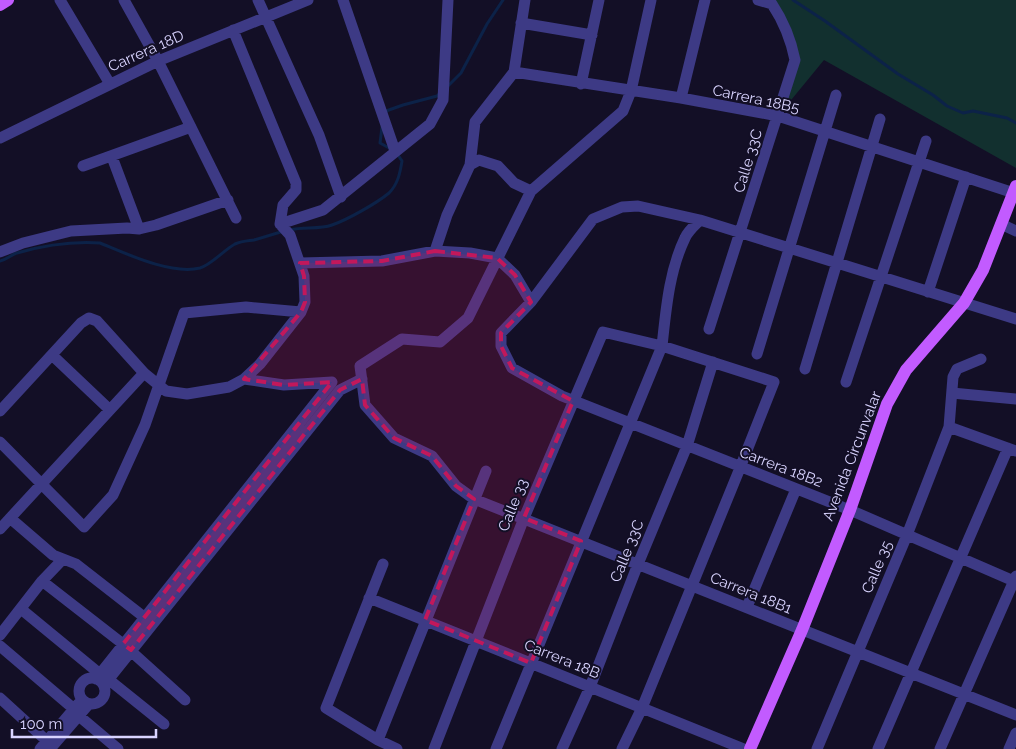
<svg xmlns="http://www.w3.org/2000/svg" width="1016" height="749" font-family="Raleway,sans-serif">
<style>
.green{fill:#12302f}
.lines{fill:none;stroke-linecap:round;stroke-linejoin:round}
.stream{stroke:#0c2248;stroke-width:3}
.minor{stroke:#3d3a85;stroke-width:11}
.major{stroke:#c25bff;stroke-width:12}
.marked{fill:#c2185b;fill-opacity:0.2;stroke:#c2185b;stroke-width:4;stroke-dasharray:10 6;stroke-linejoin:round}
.labels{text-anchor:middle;stroke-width:4;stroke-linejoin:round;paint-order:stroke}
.street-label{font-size:15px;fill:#d9d4ff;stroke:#130f26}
</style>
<rect width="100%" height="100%" fill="#130f26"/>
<path class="green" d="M758,0H1016V168L824,60L778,116L795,60L782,19Z"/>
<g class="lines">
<path class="stream" d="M793,0L825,21L898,74L933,95L947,106L963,113L973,111L1007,118L1016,123
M448,86L461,73L487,24L503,0
M386,114V111L403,105L437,96L439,94
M382,127L380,143L391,149
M290,230C303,226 318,230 332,225C347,220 377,203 389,193C398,184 400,173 402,161L398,155
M0,261C8,259 12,254 17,253C45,245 71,241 100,243C127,254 171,275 200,268C211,265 224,250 235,244C242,241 247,241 254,240C264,237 274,234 284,231"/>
<path class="minor" d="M60,0L110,84
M124,0L158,61L236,218
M258,0L319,135L341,197
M343,0L395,151
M651,0L631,91L623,111L531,191L468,318L440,342L402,339L360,366L365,405L394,438L432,456L456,486L474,499L1016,715
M521,23L592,35
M514,72L681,98L778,116L1014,193
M581,84L599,0
M681,98L705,0
M0,138L158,61L308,0
M112,157L139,229
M470,165L475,122L514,72L525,0
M83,166L191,127
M280,224L323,210L430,124L443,100L448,0
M1001,224L1016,231
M435,251L447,215L470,165L479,160L498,166L514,183L531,191
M0,252L23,243L71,231L127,228L139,229L156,225L228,200
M300,263L382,261L435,251L470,253L497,258L515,275L531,302L501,333V346L512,368L562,396L850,510L1016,582
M928,292L966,177
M531,302L593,219L622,207L638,206L700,220L1016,319
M709,329L795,60C791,40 784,22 772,4L758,0
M757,354L836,95
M52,355L110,410
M805,369L880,119
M846,382L926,141
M952,393L1016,399
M0,411L81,323L89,318L97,321L144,373L166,391L187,394L229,387L244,379L260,364L301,312L305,302L304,276L290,235L280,224L283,205L296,190V183L233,30
M949,427L1016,451
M0,442L84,527L113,495L145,425L184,313L246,307L301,312
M10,518L53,555L76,564L144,617
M0,529L144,373
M383,564L326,708L378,740L397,749
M42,581L123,644L185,700
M369,598L744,749
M747,607L796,489
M21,609L100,674
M0,635L42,581L63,559
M0,646L74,709
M79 691a13 13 0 1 1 26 0a13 13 0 1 1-26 0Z
M96,679L332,382L284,385L244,379
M108,679L164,724
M104,685L340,390L362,379
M0,698L47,741
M79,716L118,749
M378,740L486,471
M40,749L78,704
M50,749L89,704
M434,749L524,518L603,332L662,346L774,382L740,468L642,708L622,749
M496,749L662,346C666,310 669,271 685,238C688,231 695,225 700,220
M562,749L590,687L638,564L687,446L713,362
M817,749L907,535L949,427L953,377L957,369L981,359
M878,749L1008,448
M940,749L1016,576
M1009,749L1016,733"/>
<path class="major" d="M0,5L8,0
M750,749L802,630L850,510L887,404L906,370L964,303L983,270L1016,186"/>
</g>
<path class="marked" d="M435,251L497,258L515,275L531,302L501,333V346L512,368L573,401L524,518L581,541L531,663L425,620L474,499L456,486L432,456L394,438L365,405L362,379L340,390L131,650L123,644L332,382L284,385L244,379L301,312L305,302L304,276L300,263L382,261Z"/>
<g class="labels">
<g class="street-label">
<text transform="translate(146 51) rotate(-24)" y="5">Carrera 18D</text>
<text transform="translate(756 99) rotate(12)" y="5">Carrera 18B5</text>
<text transform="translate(748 161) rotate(-73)" y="5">Calle 33C</text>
<text transform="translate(852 456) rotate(-69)" y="5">Avenida Circunvalar</text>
<text transform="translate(781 467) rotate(21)" y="5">Carrera 18B2</text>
<text transform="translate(513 505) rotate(-68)" y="5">Calle 33</text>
<text transform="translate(627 551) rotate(-68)" y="5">Calle 33C</text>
<text transform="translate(877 567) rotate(-67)" y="5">Calle 35</text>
<text transform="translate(751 593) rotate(22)" y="5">Carrera 18B1</text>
<text transform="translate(562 659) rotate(22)" y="5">Carrera 18B</text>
</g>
</g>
<path d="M12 729v8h144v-8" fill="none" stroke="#d9d4ff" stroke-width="2.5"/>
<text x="20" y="729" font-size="15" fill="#d9d4ff" stroke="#130f26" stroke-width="4" paint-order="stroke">100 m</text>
</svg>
